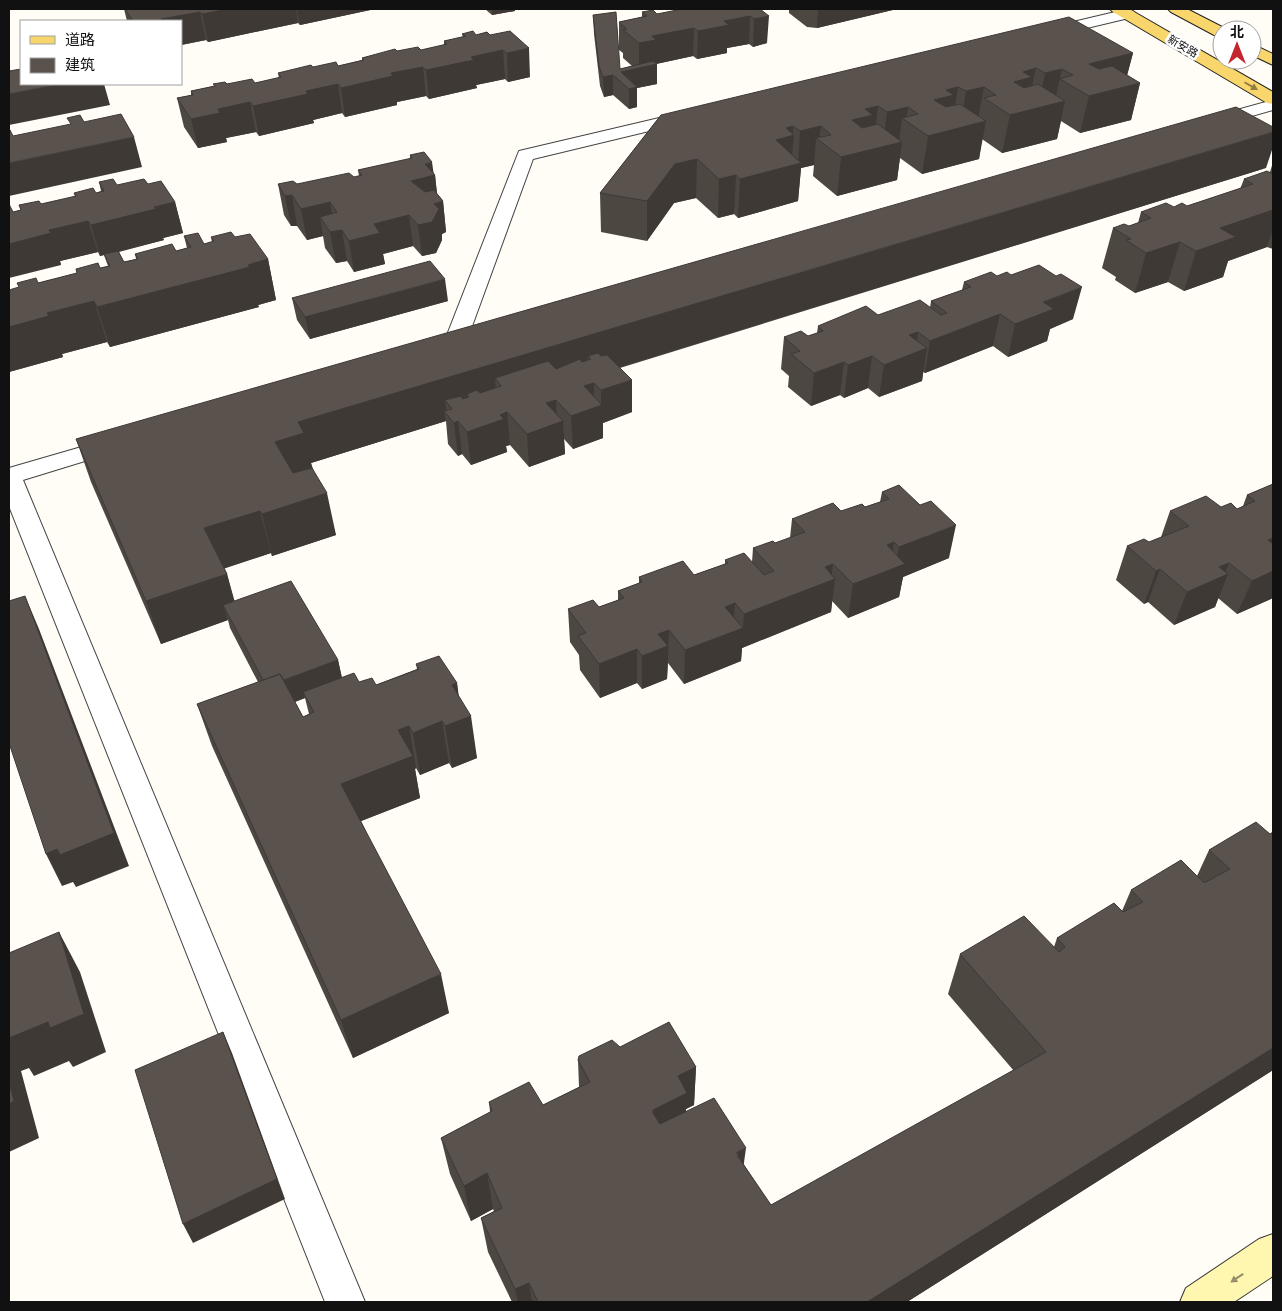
<svg xmlns="http://www.w3.org/2000/svg" width="1282" height="1311" font-family="Bitter,'Noto Sans SC',serif">
<style>
.lines{fill:none;stroke-linecap:round;stroke-linejoin:round}
.street-casing{stroke:#444;stroke-width:2}
.secondary-casing{stroke:#333;stroke-width:2}
.primary-casing{stroke:#222;stroke-width:2}
.street{fill:#fff;fill-rule:evenodd}
.secondary{fill:#fff6b0;fill-rule:evenodd}
.primary{fill:#f9d66b;fill-rule:evenodd}
.wall{fill:#4d4742;fill-rule:evenodd}
.shaded-wall{fill:#3f3936}
.building{fill:#5a524d;stroke:#3f3936}
.oneway{fill:#917d42}
.oneway2{fill:#948f68}
.labels{text-anchor:middle;stroke-width:5;stroke-linejoin:round;paint-order:stroke}
.far-street-label{font-size:11px;fill:#111;stroke:#fff}
</style>
<rect width="100%" height="100%" fill="#fffdf5"/>
<g class="lines">
<g class="street-casing">
<path id="street" d="M1128,9L1133,11L1136,14L1133,17L1045,38L1039,36L1037,33L1039,30Z
M1273,100V110L1210,128L1204,127L1201,123L1204,119Z
M689,111L695,112L698,116L695,120L533,159L467,340L464,345L456,346L448,345L445,340L519,151Z
M116,437L124,439L128,444L124,449L23,480L365,1302H325L9,506V468Z"/>
</g>
<g class="secondary-casing">
<path id="secondary" d="M1273,1234V1276L1234,1302H1180L1186,1288L1259,1239Z"/>
</g>
<g class="primary-casing">
<path id="primary" d="M1110,9H1129L1273,92V104L1267,103L1113,12Z
M1168,9H1187L1228,30H1222V38L1216,36L1171,12Z
M1252,44L1273,54V65L1252,55Z"/>
</g>
<use href="#street" class="street"/>
<use href="#secondary" class="secondary"/>
<use href="#primary" class="primary"/>
</g>
<path class="wall" d="M124,9H375L300,25L298,23L208,42L206,40L181,45V21H127Z
M476,9H515V11L492,15L485,9L477,10Z
M760,9L767,43L753,47L749,44L727,48V53L697,59L693,56L656,64L657,84L637,88V107L629,109L613,95L604,97L600,86L594,34L593,15L620,69L632,66L623,58V53L619,50V22L642,17V12L657,14Z
M789,9H897L817,28L807,27L789,13Z
M487,32L530,77L508,82L505,79L476,85L477,88L429,99L426,96L397,102V105L345,117L342,113L313,120L314,123L259,136L256,132L226,138L227,142L198,148L184,127L177,98L191,95V91L214,86L213,84L255,83L279,78L278,73L313,67L338,66L362,60V58L397,51L421,50L444,45V41L463,37L462,34L476,35Z
M1133,53L1127,75L1140,83L1131,120L1080,133L1061,121L1057,139L1002,153L982,139L979,159L922,174L900,158L897,180L837,196L813,176L814,165L801,168L798,201L738,218L734,214L718,218L696,198L674,203L647,241L601,232L600,193L661,115Z
M410,155L435,175L437,194L443,201L446,232L442,234V240L436,253L422,256L413,246L383,254L385,264L354,272L347,261L336,263L325,248L323,236L307,240L297,226H291L284,215L278,184H297L354,177L359,176L358,170L410,159Z
M1273,162V249L1267,247L1228,261L1223,277L1184,291L1168,282L1135,293L1115,280L1116,277L1102,268L1113,228L1129,226L1138,223L1141,212L1174,207L1187,206L1240,189L1244,179L1270,172Z
M1266,168L620,368L632,380V412L603,423V438L573,449L564,439L565,454L529,467L510,445L506,446L507,452L471,465L462,454L458,456L448,444L446,421L311,463L336,535L272,556L271,553L224,568L227,574L234,601L338,660L342,678L359,682L376,685L417,669L416,664L457,683L458,694L477,758L452,768L449,763L420,775L416,768L415,769L420,798L361,821L449,1013L353,1058L212,746L197,704L258,682L230,628L228,620L161,644L91,482L76,439ZM305,698L309,714L303,717L295,702Z
M99,182L117,185L148,184L175,202L183,233L163,238L164,240L119,252L124,262L136,259L135,254L176,251L187,248L184,236L204,244L212,242L211,237H235L268,259L276,300L258,305L259,307L110,347L107,342L62,354L63,357L9,372L38,283L77,273L76,269L100,268L108,266L104,255L100,256L98,252L60,261L61,265L13,212L21,210L19,205L41,204L75,197L74,193H96L101,191Z
M997,276L1073,319L1050,329L1047,341L1008,357L993,346L925,373L923,372L922,381L879,397L868,388L844,398L840,395L811,406L788,387L789,376L781,369L784,337L808,336L817,333L818,326L878,315L930,308L931,301L962,290L964,282Z
M292,298L448,301L310,339L297,320Z
M1273,484V598L1237,614L1218,598L1215,607L1174,625L1148,602L1144,604L1116,580L1127,546L1149,542L1161,537L1170,511L1221,507L1237,509L1243,506L1247,495Z
M882,492L949,558L903,577L899,597L848,618L832,601L831,612L742,648L741,661L684,684L668,663L667,679L642,689L637,683L600,698L580,670L579,655L570,642L568,609L599,607L618,600V591L639,583V577L694,575L725,564V560L752,562L753,548L775,543L790,538L792,519L841,511L865,507L880,502Z
M1273,832V1070L907,1302H512L488,1252L481,1218L494,1211L493,1209L471,1221L450,1174L441,1138L490,1112L489,1102L543,1105L579,1087L578,1060L620,1047L696,1067L694,1105L686,1109V1112L744,1165L771,1205L1014,1071L948,994L960,954L1054,947L1057,938L1122,911L1131,890L1197,876L1209,850L1270,834Z"/>
<path class="shaded-wall" d="M228,9H296L298,23L208,42L202,14Z
M297,9H375L300,25Z
M492,9H515V11L492,15Z
M818,9H897L817,28Z
M200,12L206,40L181,45V21H162L161,19Z
M750,16L749,44L727,48V53L697,59L698,31L724,21Z
M769,16L767,43L753,47L754,19Z
M694,28L693,56L656,64H657V84L637,88V107L629,109V89L621,72L639,68V43L652,36Z
M529,48L530,77L508,82L507,53Z
M503,50L505,79L476,85L477,88L429,99L426,70L471,57Z
M1133,53L1124,87L1140,83L1131,120L1080,133L1089,96V64Z
M423,67L426,96L397,102V105L345,117L341,88L391,73Z
M1036,68L1028,105L1038,108L1045,73L1062,69L1054,104L1065,101L1057,139L1002,153L1010,115L1014,82L1023,72Z
M613,75V95L604,97L603,77Z
M61,84H104L110,105L9,125V94Z
M338,84L342,113L313,120L314,123L259,136L253,106L306,91Z
M958,87L952,124L960,128L966,91L984,87L977,124L986,121L979,159L922,174L934,100L946,90Z
M250,102L256,132L226,138L227,142L198,148L191,119L218,109Z
M878,106L874,144L883,147L887,112L908,107L906,120L902,118L899,142H902L897,180L837,196L841,157L852,120L865,109Z
M793,126V135H794L791,165L798,164L800,131L821,126L819,140L816,138L814,165L801,168L798,201L738,218L740,179L786,128Z
M1273,132V147L1266,168L591,376V359L588,356L589,377L501,386L495,378L497,406L469,397L467,394L469,414L452,409L445,400L447,414L444,411L446,421L311,463L313,475L285,484L275,442L298,422Z
M134,137L142,167L9,196V163Z
M697,159L696,198L674,203L647,241V201L675,164Z
M432,162L434,176L435,175L438,203L443,201L446,232L442,234V240L436,253L422,256L418,225L411,181L425,164Z
M736,175L734,214L718,218L719,179Z
M292,195L297,226H291L285,196Z
M175,202L183,233L163,238L164,240L100,256L91,225Z
M330,202L335,231L342,230L347,261L336,263L330,232L320,217L323,236L307,240L301,209Z
M1273,210V229L1267,247L1228,261L1223,277L1184,291L1196,251L1220,228Z
M409,215L413,246L383,254L385,264L354,272L349,241L374,224Z
M88,221L98,252L60,261L61,265L9,278V244L49,230Z
M1180,242L1168,282L1135,293L1146,253Z
M268,259L276,300L258,305L259,307L110,347L97,307Z
M445,279L448,301L310,339L305,317Z
M1082,287L1073,319L1050,329L1047,341L1008,357L1015,324L1043,302Z
M94,301L107,342L62,354L63,357L9,372V327L47,313Z
M1000,314L993,346L925,373L930,341Z
M918,332L915,353L927,348L922,381L879,397L884,365L909,335Z
M872,356L868,388L844,398L848,365Z
M844,362L840,395L811,406L814,373Z
M632,380V412L603,423V438L573,449L571,416L584,386L594,383V408L601,406V390Z
M556,400L557,423L563,421L565,454L529,467L527,434L546,403Z
M507,412L510,445L506,446L507,452L471,465L467,432L500,415Z
M458,421L462,454L458,456L454,423Z
M327,493L336,535L272,556L262,514Z
M260,511L271,553L217,571L204,528Z
M956,525L949,558L903,577L899,597L848,618L853,584L887,545L894,542L889,570L895,568L899,547Z
M1273,538V547L1268,540Z
M1229,563L1224,576L1228,574L1215,607L1174,625L1187,592L1219,567Z
M833,564L831,580L835,579L831,612L742,648L741,661L684,684L685,650L725,607L735,603L733,632L743,628L744,614L825,567Z
M1160,569L1148,602L1144,604L1156,571Z
M1273,571V598L1237,614L1252,581Z
M227,574L239,617L223,605L228,620L161,644L146,601Z
M25,596L39,629L129,866L76,887L73,882L62,886L46,854Z
M669,630L667,679L642,689V656L658,634Z
M637,649V683L600,698L599,664Z
M338,660L343,683L303,692L305,698L273,710L267,687Z
M457,683L462,719L471,716L477,758L452,768L445,726L452,685Z
M442,721L449,763L420,775L413,733Z
M409,726L416,768L415,769L420,798L351,825L341,784L398,730Z
M59,932L80,972L106,1052L73,1067L69,1061L34,1076L29,1068L21,1071L39,1138L9,1152V1031Z
M441,974L449,1013L353,1058L341,1020Z
M223,1032L232,1053L285,1199L193,1243L183,1224Z
M1273,1048V1070L907,1302H867Z
M696,1067L694,1105L686,1109L685,1130L653,1147V1110L678,1076Z
M746,1148L741,1184L737,1152Z
M487,1173L493,1209L471,1221L464,1186Z
M529,1283L532,1302H518L515,1289Z"/>
<path class="building" d="M125,9H228L202,14L200,12L161,19L163,21H133Z
M682,9H760L769,16L754,19L750,16L724,21L729,25L698,31L694,28L652,36L656,40L639,43L623,30L627,29L619,22L647,16L642,12L653,10L657,14Z
M616,12L620,69L653,61L657,64L621,72L637,87L629,89L613,75L603,77L599,66L593,15Z
M1069,17L1133,53L1089,64L1099,69L1112,66L1140,83L1089,96L1060,79L1073,75L1062,69L1045,73L1036,68L1023,72L1032,77L1014,82L1024,88L1038,84L1065,101L1010,115L984,98L996,95L984,87L966,91L958,87L946,90L954,95L934,100L946,107L960,104L986,121L928,136L902,118L918,114L908,107L887,112L878,106L865,109L873,115L852,120L862,128L878,124L902,142L841,157L816,138L831,135L821,126L800,131L793,126L786,128L794,135L776,140L801,163L740,179L736,175L719,179L697,159L675,164L647,201L600,193L661,115Z
M473,31L476,35L487,32L490,35L510,31L529,48L507,53L503,50L471,57L474,60L426,70L423,67L391,73L393,76L341,88L338,84L306,91L308,94L253,106L250,102L218,109L220,113L191,119L177,98L193,95L191,91L215,86L213,84L225,82L227,84L252,79L255,83L281,77L278,73L311,65L313,67L336,62L338,66L364,60L362,58L395,49L397,51L418,47L421,50L447,44L444,41L466,36L462,34Z
M21,69V84H61L9,94V71Z
M1236,107L1273,127V132L298,422L304,433L275,442L293,473L312,468L327,493L262,514L260,511L204,528L227,574L146,601L76,439Z
M121,114L134,137L9,163V130H10L13,136L71,124L67,118L80,115L84,122Z
M424,152L432,162L425,164L435,175L411,181L425,192L434,190L443,201L434,204L439,209L432,222L418,225L409,215L374,224L380,233L349,241L342,230L330,232L320,217L337,212L330,202L301,209L292,195L285,196L278,184L293,181L297,184L349,173L354,177L362,175L358,170L412,158L410,155Z
M1267,171L1273,174V210L1220,228L1236,237L1196,251L1180,242L1146,253L1126,240L1131,239L1113,228L1124,224L1129,226L1151,218L1141,212L1166,203L1174,207L1182,203L1187,206L1253,184L1244,179Z
M113,179L117,185L144,179L148,184L161,181L175,202L154,207L156,209L91,225L88,221L49,230L51,233L9,244V204L13,212L21,210L19,205L39,201L41,204L76,196L74,193L93,188L96,193L104,191L99,182Z
M231,232L235,237L250,234L268,259L248,265L250,267L97,307L94,301L47,313L49,316L9,327V290L19,287L17,283L36,278L38,283L77,273L76,269L98,263L100,268L110,266L104,254L118,251L124,262L138,259L135,254L172,244L176,251L191,247L184,236L198,233L204,244L214,241L211,237Z
M430,261L445,279L305,317L292,298Z
M1039,265L1056,276L1061,274L1082,287L1043,302L1054,309L1015,324L1000,314L930,341L918,332L909,335L927,348L884,365L872,356L848,365L844,362L814,373L791,354L800,351L784,337L801,331L808,336L823,331L818,326L866,306L878,315L920,300L941,315L947,313L931,301L971,287L964,282L991,272L997,276L1007,272L1011,275Z
M598,353L601,356L607,355L632,380L601,390L594,383L584,386L602,405L571,416L556,400L546,403L563,421L527,434L507,412L500,415L504,419L467,432L458,421L454,423L444,411L452,409L445,400L461,396L463,399L469,397L467,394L477,390L480,393L501,386L495,378L548,361L556,369L580,359L582,362L591,359L588,356Z
M1273,484V538L1268,540L1273,544V571L1252,581L1229,563L1219,567L1228,574L1187,592L1160,569L1156,571L1127,546L1144,539L1149,542L1189,526L1170,511L1206,496L1221,507L1231,503L1237,509L1255,501L1247,495Z
M899,485L920,505L931,501L956,525L899,547L894,542L887,545L905,564L853,584L833,564L825,567L835,579L744,614L735,603L725,607L743,628L685,650L669,630L658,634L668,646L642,656L637,649L599,664L578,636L586,633L568,609L593,600L599,607L624,598L618,591L642,582L639,577L683,561L694,575L728,563L725,560L744,553L764,575L774,571L753,548L773,541L775,543L805,532L792,519L833,503L841,511L862,504L865,507L889,499L882,492Z
M291,581L338,660L284,680L280,674L263,680L223,605Z
M25,596L114,833L60,855L57,849L46,854L9,743V601Z
M439,656L457,683L452,685L471,716L445,726L442,721L413,733L409,726L398,730L413,756L341,784L441,974L341,1020L197,704L280,674L303,717L314,712L303,692L354,673L359,682L372,678L376,685L419,669L416,664Z
M1256,822L1270,834L1273,832V1048L867,1302H538L529,1283L515,1289L481,1218L502,1208L487,1173L464,1186L441,1138L492,1111L489,1102L529,1082L543,1105L590,1082L578,1060L579,1056L612,1040L620,1047L669,1022L696,1067L678,1076L687,1093L653,1110V1113L660,1124L714,1098L746,1148L737,1152V1155L771,1205L1046,1052L960,954L1024,916L1059,952L1065,947L1057,938L1114,903L1123,912L1143,902L1131,890L1181,860L1203,882H1206L1230,869L1209,850Z
M59,932L84,1014L50,1028L48,1022L9,1038V953Z
M223,1032L277,1179L183,1224L135,1070Z
M9,1082L14,1101L9,1104Z"/>
<defs><path id="oneway-solid" d="M-6-.8H1V-3.2L6.5 0L1 3.2V.8H-6Z" transform="scale(1.25)"/></defs>
<use class="oneway" href="#oneway-solid" transform="translate(1251 86) rotate(30)"/>
<use class="oneway2" href="#oneway-solid" transform="translate(1237 1278) rotate(146)"/>
<g class="labels">
<g class="far-street-label">
<text transform="translate(1183 46) rotate(30)" y="4">新安路</text>
</g>
</g>
<rect width="1282" height="1311" fill="none" stroke="#111111" stroke-width="20"/>
<rect x="20" y="20" width="162" height="65" fill="#ffffff" stroke="#a0a0a0"/>
<rect x="30" y="36" width="25" height="8" fill="#f9d66b" stroke="#a0a0a0"/>
<text x="65" y="45" font-size="15" fill="#111111">道路</text>
<rect x="30" y="58" width="25" height="15" fill="#5a524d" stroke="#a0a0a0"/>
<text x="65" y="70" font-size="15" fill="#111111">建筑</text>
<g transform="translate(1237 45)"><circle r="24" fill="#ffffff" stroke="#a0a0a0"/>
<path d="M0-4L9 19L0 12L-9 19Z" fill="#c4262e"/>
<text y="-8" font-size="14" font-weight="bold" text-anchor="middle" fill="#111111">北</text>
</g>
</svg>
